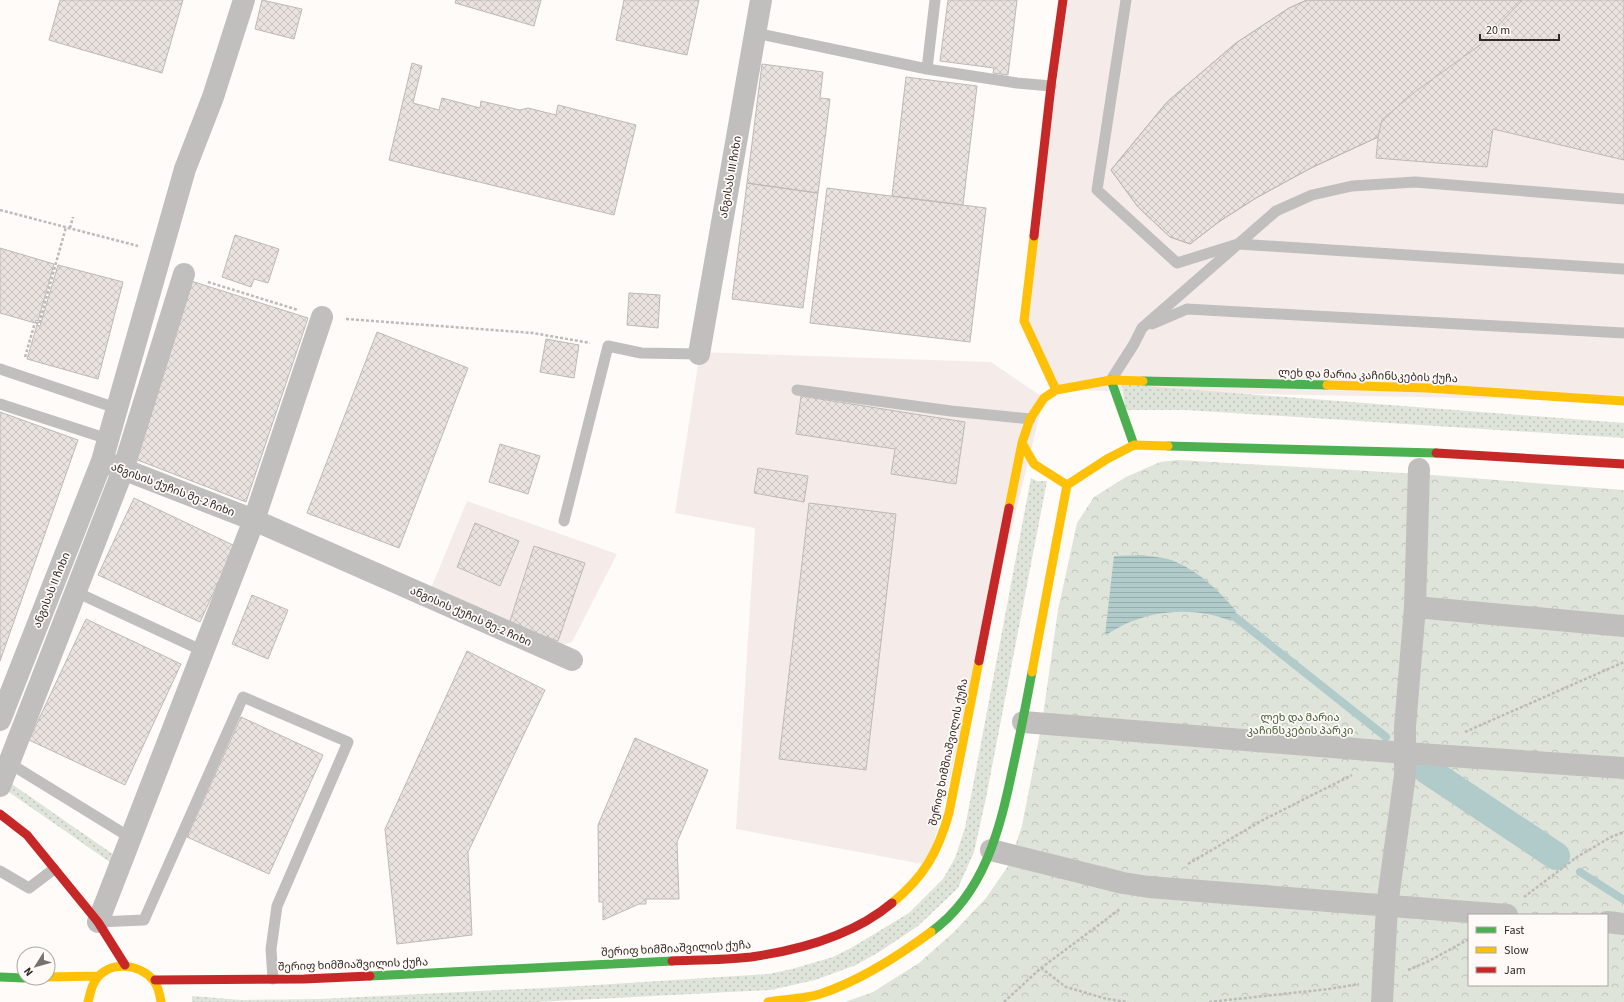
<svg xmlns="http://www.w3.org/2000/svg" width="1624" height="1002" font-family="'Source Sans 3','Noto Sans Georgian',sans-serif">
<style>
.commercial{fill:#f5ece9}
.grass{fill:url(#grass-dots)}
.park{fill:url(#park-crowns);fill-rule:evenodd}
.water{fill:url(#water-rules)}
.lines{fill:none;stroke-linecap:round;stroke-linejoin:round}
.stream{stroke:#b0cbca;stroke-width:8}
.canal{stroke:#b0cbca;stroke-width:28}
.building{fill:url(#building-cross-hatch);stroke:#beb9b6}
.path{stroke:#bdbbb9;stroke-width:2.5;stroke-dasharray:3 2;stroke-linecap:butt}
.lane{stroke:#c1bfbd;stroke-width:11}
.street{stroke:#c1bfbd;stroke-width:22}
.fast{stroke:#4caf50;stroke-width:9}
.slow{stroke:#ffc107;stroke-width:9}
.jam{stroke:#c62828;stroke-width:9}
.labels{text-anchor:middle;stroke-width:3.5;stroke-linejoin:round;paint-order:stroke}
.street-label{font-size:11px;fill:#302823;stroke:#fffaf8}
.park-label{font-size:11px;fill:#415e35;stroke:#fffaf8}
</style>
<defs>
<pattern id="grass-dots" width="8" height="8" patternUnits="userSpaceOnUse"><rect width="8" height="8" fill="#dee4d9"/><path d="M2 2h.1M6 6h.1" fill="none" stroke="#bfc4ba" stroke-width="1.8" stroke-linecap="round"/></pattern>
<pattern id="park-crowns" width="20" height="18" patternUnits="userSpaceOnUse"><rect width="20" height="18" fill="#dee4d9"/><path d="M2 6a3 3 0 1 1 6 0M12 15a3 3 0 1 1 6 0" fill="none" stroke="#bfc4ba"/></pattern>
<pattern id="water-rules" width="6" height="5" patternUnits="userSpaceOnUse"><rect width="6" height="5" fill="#b0cbca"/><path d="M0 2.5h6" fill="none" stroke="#98aead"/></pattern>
<pattern id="building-cross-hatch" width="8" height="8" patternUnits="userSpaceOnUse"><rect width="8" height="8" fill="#e9e2de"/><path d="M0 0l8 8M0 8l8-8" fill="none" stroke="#c8c2be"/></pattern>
</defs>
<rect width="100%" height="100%" fill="#fefbf9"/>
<path class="commercial" d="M1068,0H1624V401L1056,390L1024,321Z
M700,352L991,362L1044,398L928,865L736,829L755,528L675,513Z
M467,501L617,554L572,642L555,647L429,593Z"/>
<path class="grass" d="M1122,383L1156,387L1624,423V438L1186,410H1125Z
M1031,478L1037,481H1047L986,798L974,852L958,888L918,926L879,952L856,965L815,980L771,990L537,1002H192V996L241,1000L321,999L581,986L769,974L792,969L833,957L851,948L909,913L943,879L955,858L965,828Z
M9,782L117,857L114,865L6,790Z"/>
<path class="park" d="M1178,460L1419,474L1624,490V1002H845L873,992L919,963L954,932L986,898L1008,866L1022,826L1042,723L1058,610L1077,523L1094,497L1126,477L1160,462ZM1469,915H1607V985H1469Z"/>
<path class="water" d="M1142,555C1153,557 1165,557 1176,562C1200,572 1220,592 1236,611L1235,617L1231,621C1199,608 1162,609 1130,622C1122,625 1113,631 1105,635L1114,556Z"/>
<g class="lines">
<path class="stream" d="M1235,617L1386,737
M1580,872L1624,900"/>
<path class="canal" d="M1427,770L1556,856"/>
</g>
<path class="building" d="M60,0H183L162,73L49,40Z
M262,0L302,9L294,39L255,29Z
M456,0H541L534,26L455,3Z
M624,0H699L687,55L616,40Z
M948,0H1017L1008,75L993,73L994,68L940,61Z
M1307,0H1522L1480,45L1416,91L1382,120L1378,137L1311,168L1256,198L1220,221L1190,244L1170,237L1138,207L1111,170L1167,102L1236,43L1289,8Z
M1307,0H1624V160L1493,129L1487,167L1376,158L1378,137L1311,168L1256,198L1220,221L1190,244L1170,237L1138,207L1111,170L1167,102L1236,43L1289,8Z
M412,63L422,66L413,103L439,110L442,98L480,108L481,101L520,110L528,108L556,115L558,105L636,125L614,215L389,160Z
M762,64L823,72L820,98L830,99L818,193L747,183Z
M906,77L977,86L963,205L892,196Z
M747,183L818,193L803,308L732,299Z
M827,188L986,208L970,342L810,323Z
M235,235L279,249L268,283L254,279L251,287L222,277Z
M0,248L54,264L38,321L36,320L35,323L0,313Z
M58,265L123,282L98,379L27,359L37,325L40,326Z
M191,281L308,318L246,502L135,459Z
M629,293L660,295L658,328L627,325Z
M377,332L468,368L399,548L307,513Z
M546,339L579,345L574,378L540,372Z
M801,396L965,422L956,484L891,474L895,449L796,434Z
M0,412L78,440L0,661Z
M500,444L540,456L528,494L489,482Z
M758,468L808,476L804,502L754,493Z
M134,498L235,546L200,622L98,575Z
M809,503L896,514L866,770L779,759Z
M475,523L519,541L500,586L457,567Z
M534,546L585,563L558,641L509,624Z
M252,595L288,610L268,659L232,644Z
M86,619L181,664L125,785L29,740Z
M467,651L545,690L468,852L472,935L397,944L385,829Z
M241,717L323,755L269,874L187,837Z
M635,738L708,770L677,842L679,899H646V904H639L603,920V902H599L598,825Z"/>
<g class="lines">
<path class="path" d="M0,210L138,246
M70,228L73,217
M208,282L298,310
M346,319L533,333L590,343
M25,357L34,326L37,323L39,324L66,227
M1465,732L1624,662
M1188,864L1261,821L1352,775
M1524,897L1577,857L1611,837L1624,832
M1041,968L1066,987L1107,999L1128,1002
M1408,970L1429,961L1469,939
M1004,1002L1041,968L1120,909
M1209,1002L1329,989L1359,984"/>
<path class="lane" d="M1126,0L1097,190L1177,263L1238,244L1624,269
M756,33L927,69L1017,83L1051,86
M927,69L935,0
M1152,324L1187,309L1624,333
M0,369L116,408
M1111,380L1134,344L1142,328L1276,211L1312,195L1352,186L1415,182L1624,199
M797,390L951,411L1030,419
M0,404L108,439
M564,521L608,346L641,353L699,354
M76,592L203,651
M9,763L131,838
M0,871L29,888L54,869
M98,922L144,920L243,697L348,742L277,906L271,949L273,979"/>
<path class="street" d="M244,0L213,97L185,169L102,461L254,520L572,660
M699,354L761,0
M1415,607L1624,626
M0,720L102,461
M1023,722L1405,753L1624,768
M0,786L123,470L184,274
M991,850L1123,883L1149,887L1507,915
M98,922L254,520L322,317
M1607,922L1624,924
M1382,1002L1387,906L1405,775V727L1415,607L1419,469"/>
<path class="fast" d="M1111,380L1134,445
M1143,381L1327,385
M1168,446L1436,453
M931,932C985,893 1000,829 1013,767C1020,736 1026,704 1032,672
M370,976L672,961
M0,977L24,978"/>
<path class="slow" d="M1034,236L1024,321L1056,390
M1327,385L1427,388L1624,401
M1022,443L1034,464L1067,485
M1009,508L1022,443L1030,419L1044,398L1056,390L1111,380L1143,381
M1032,672L1067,485L1107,459L1134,445L1168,446
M892,903C924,877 938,852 949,813L979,661
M48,977L98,976
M88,1002C90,995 91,987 95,981C108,960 140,963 154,981C159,988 160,995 161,1002
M768,1002C785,999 804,999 820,994C860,981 897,957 931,932"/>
<path class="jam" d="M1034,236L1051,86L1063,0
M1436,453L1624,464
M979,661L1009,508
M0,814L27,835L98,922L125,965
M672,961C698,960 725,960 751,957C800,950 854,935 892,903
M155,980L304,979L370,976"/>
</g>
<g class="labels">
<g class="street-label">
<text transform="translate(730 177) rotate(-80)" y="4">ანგისას III ჩიხი</text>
<text transform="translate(1368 375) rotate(2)" y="4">ლეხ და მარია კაჩინსკების ქუჩა</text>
<text transform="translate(173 489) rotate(21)" y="4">ანგისის ქუჩის მე-2 ჩიხი</text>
<text transform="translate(51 590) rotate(-68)" y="4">ანგისას II ჩიხი</text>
<text transform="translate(471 616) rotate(24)" y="4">ანგისის ქუჩის მე-2 ჩიხი</text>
<text transform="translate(948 752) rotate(-78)" y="4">შერიფ ხიმშიაშვილის ქუჩა</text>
<text transform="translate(676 948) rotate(-3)" y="4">შერიფ ხიმშიაშვილის ქუჩა</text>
<text transform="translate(353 964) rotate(-2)" y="4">შერიფ ხიმშიაშვილის ქუჩა</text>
</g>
<g class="park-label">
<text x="1300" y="721">ლეხ და მარია<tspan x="1300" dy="13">კაჩინსკების პარკი</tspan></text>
</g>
</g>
<rect x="1468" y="914" width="140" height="72" fill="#fffaf8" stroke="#aca6a3"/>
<rect x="1476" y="927" width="20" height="6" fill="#4caf50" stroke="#aca6a3"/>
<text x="1504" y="934" font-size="12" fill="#302823">Fast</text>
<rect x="1476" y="947" width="20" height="6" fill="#ffc107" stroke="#aca6a3"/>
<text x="1504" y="954" font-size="12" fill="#302823">Slow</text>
<rect x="1476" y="967" width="20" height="6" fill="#c62828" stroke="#aca6a3"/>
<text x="1504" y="974" font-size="12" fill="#302823">Jam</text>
<g transform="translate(36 966) rotate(233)"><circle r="19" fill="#fffaf8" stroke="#aca6a3"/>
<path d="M0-3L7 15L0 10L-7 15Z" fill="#78726e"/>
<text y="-6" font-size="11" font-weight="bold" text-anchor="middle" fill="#302823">N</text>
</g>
<path d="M1480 34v6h79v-6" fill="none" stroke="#302823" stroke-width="2"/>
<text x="1486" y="34" font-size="12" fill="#302823" stroke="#fffaf8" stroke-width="3" paint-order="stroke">20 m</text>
</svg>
